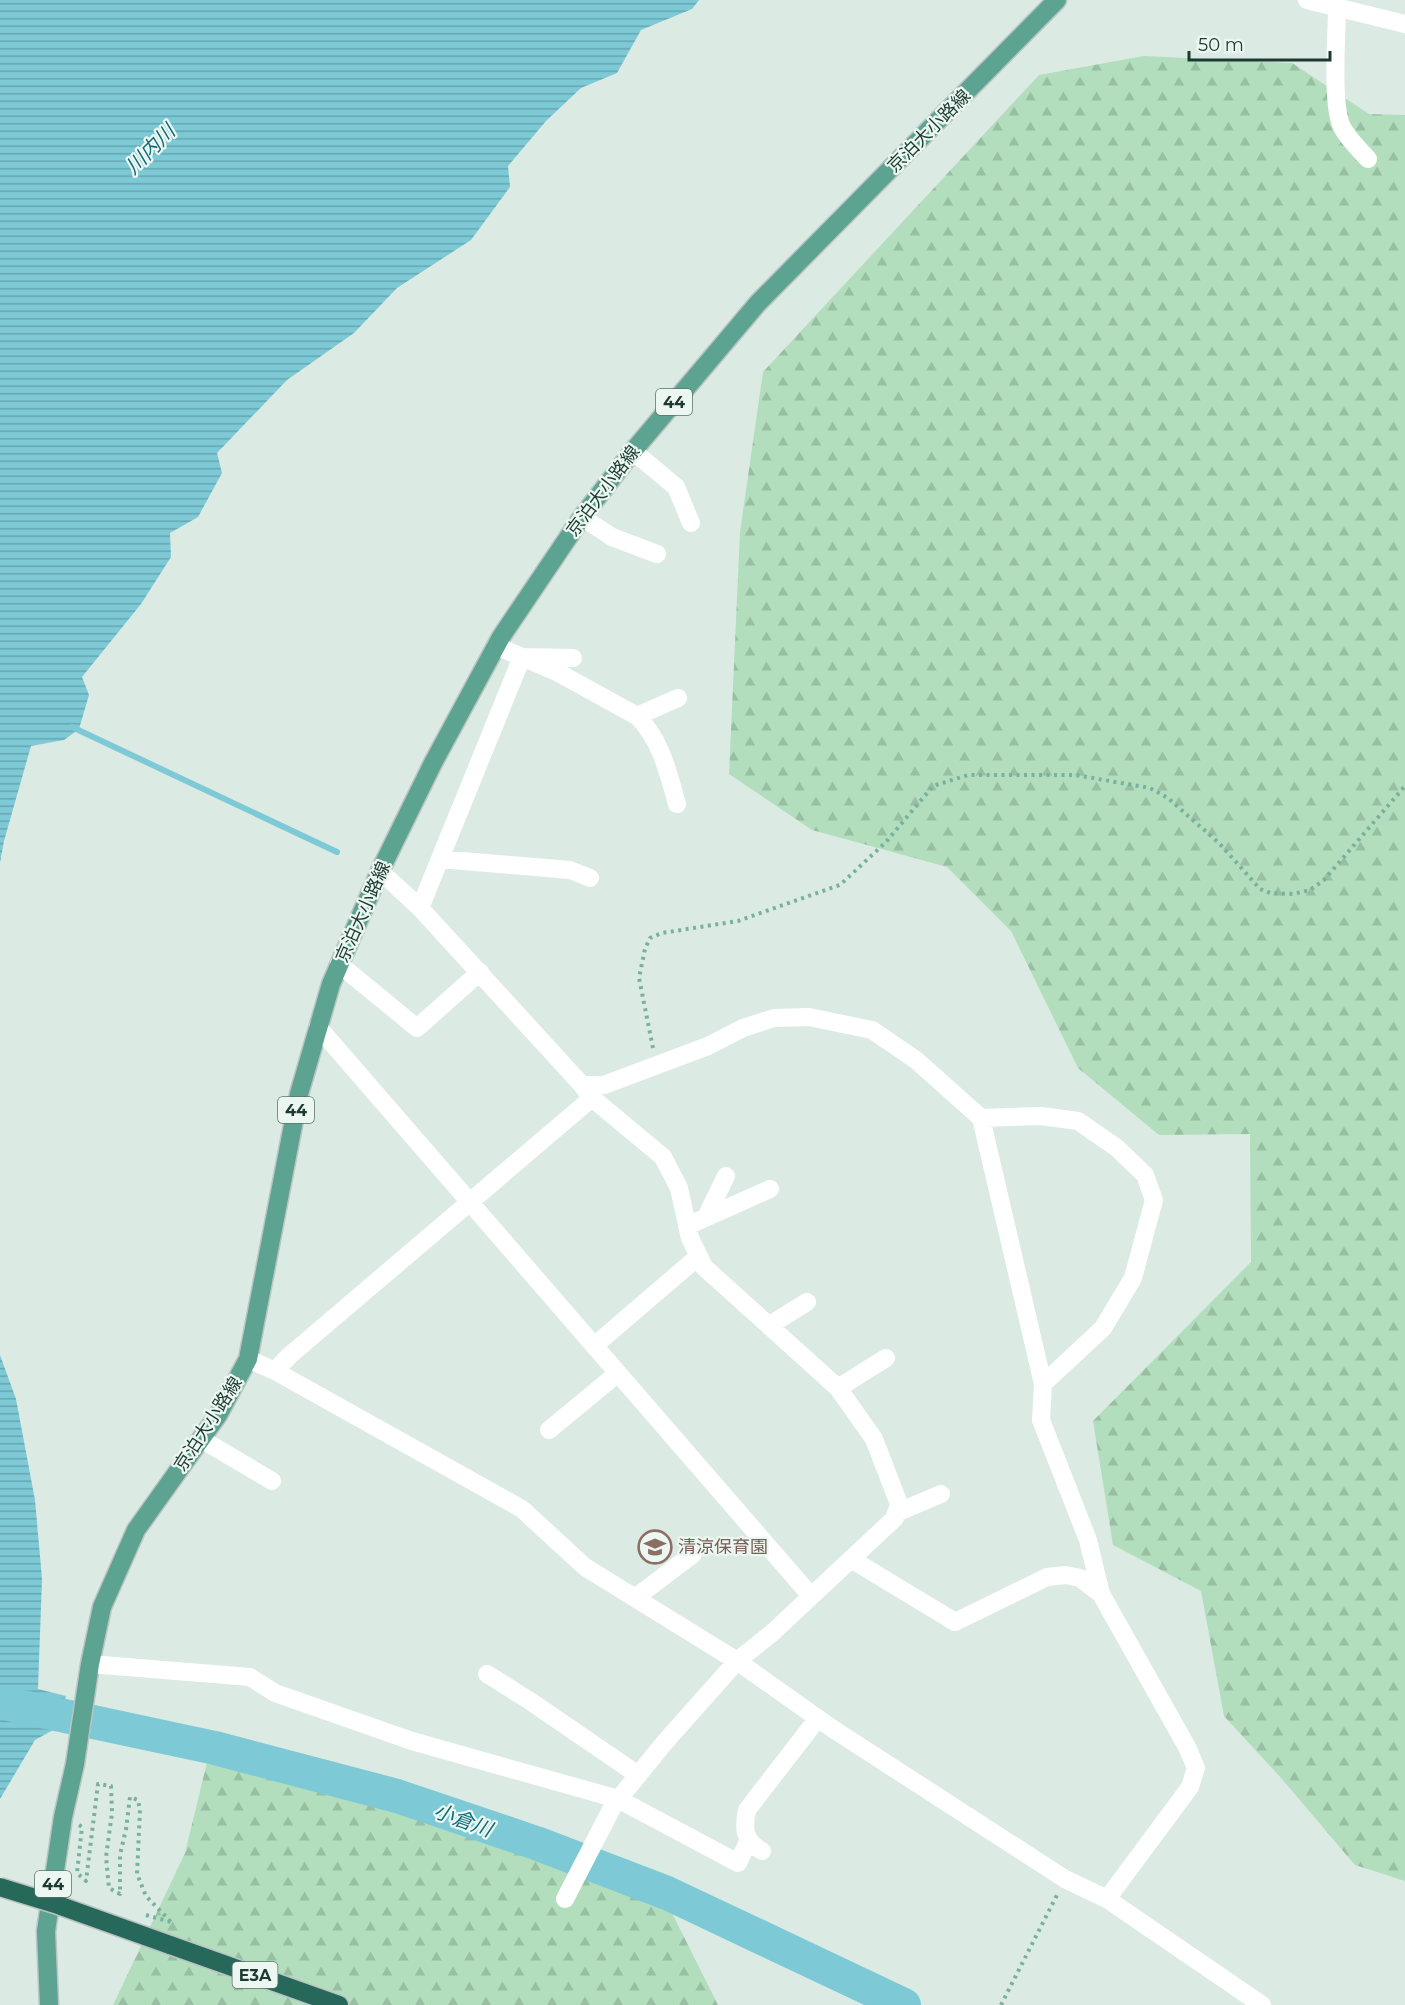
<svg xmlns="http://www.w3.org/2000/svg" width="1405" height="2005" font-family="Montserrat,'Noto Sans JP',sans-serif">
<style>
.forest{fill:url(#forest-firs)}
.water{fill:url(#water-rules)}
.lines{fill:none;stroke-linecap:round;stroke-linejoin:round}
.stream{stroke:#7dcad6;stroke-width:6}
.river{stroke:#7dcad6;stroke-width:34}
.major-casing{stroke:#bbc4c2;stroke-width:21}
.highway-casing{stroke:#bbc4c2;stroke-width:21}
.path{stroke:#79b19f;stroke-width:4;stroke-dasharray:3 4.5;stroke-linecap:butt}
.minor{stroke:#fff;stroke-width:18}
.major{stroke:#5ca491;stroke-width:18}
.highway{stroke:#26695a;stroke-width:18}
.highway-bridge-casing{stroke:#bbc4c2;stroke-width:21;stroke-linecap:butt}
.path-bridge{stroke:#79b19f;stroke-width:4;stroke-dasharray:3 4.5;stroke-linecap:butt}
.highway-bridge{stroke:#26695a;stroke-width:18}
.labels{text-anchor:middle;stroke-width:4.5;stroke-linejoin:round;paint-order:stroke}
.shield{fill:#ecf7f1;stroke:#5b736b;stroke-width:1.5}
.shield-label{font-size:16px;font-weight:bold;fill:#1d3a32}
.street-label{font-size:18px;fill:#1d3a32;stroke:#ecf7f1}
.education-label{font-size:18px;fill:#785e54;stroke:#ecf7f1;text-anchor:start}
.water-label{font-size:20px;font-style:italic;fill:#126b7b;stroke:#ecf7f1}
</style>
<defs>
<pattern id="forest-firs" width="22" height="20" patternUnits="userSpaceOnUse" patternTransform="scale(1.5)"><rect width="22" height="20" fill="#b2debd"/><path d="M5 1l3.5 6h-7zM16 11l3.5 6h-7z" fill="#99bfa3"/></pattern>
<pattern id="water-rules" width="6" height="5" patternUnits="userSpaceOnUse" patternTransform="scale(1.5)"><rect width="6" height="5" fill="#7dcad6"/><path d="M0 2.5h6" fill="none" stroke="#66a5ae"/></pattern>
</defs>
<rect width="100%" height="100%" fill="#dceae4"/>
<path class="forest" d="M1144,56L1292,63L1369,114L1405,115V1881L1355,1865L1281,1778L1224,1716L1201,1591L1113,1545L1093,1421L1251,1262L1250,1134L1159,1135L1078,1068L1011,931L947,867L812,830L729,774L740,532L763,372L1039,75Z
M210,1750L657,1883L718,2005H113L185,1853Z"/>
<path class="water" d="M0,0H699L692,9L641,30L617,73L581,88L546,121L508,166L510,187L471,240L397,288L354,333L287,380L217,453L222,473L198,517L170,533L171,557L141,604L82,677L89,695L79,729L64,740L31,746L4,841L0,863Z
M0,1355L16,1399L35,1500L42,1579L38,1689L66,1696L55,1729L35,1740L0,1799Z"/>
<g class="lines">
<path class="stream" d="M72,727L337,852"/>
<path class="river" d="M0,1702L215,1748L397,1796L536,1843L667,1893L904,2005"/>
<g class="major-casing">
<path id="major" d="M49,2005L46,1931L63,1817L75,1764L90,1664L102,1607L136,1530L218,1415L248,1359L299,1094L331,984L380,871L433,763L501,637L582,517L633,451L758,303L1057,0"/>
</g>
<g class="highway-casing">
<path id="highway" d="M170,1945L339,2005"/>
</g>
<path class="path" d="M653,1048L639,978L645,949L650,938L662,933L738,921L840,885L886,842L933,786L968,775H1075L1150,788L1168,798L1220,844L1260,889L1270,893L1293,894L1310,890L1324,880L1405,786
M79,1825L82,1827L77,1873L86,1881L98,1784L111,1786L112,1813L106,1857L109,1888L120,1894V1855L126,1829L130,1797L138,1800L140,1810L137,1874L146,1896L171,1922
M1001,2005L1058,1893"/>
<path class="minor" d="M1307,0L1405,24
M1337,7C1337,35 1331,104 1342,127C1348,139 1359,149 1368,159
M633,451L676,487L691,523
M582,517L612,537L657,554
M496,646L557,672L637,716L678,698
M637,716C661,740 668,772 677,804
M440,859L570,870L590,878
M380,871L420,908L582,1085L592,1098L663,1157L679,1188L690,1238L704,1267L838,1388L874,1439L899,1504L895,1518L772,1633L737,1661L665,1742L613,1806L565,1899
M420,908L522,657L573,658
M339,964L417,1028L480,972
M318,1027L811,1596
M582,1085H604L708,1046L743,1028L774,1018L809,1017L872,1030L916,1060L981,1118L1043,1384L1041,1420L1088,1540L1101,1594L1187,1747L1196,1768L1190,1787L1107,1899
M981,1118L1041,1116L1078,1121L1117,1148L1145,1175L1154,1200L1133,1278L1103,1328L1043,1384
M706,1217L726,1176
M687,1226L770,1189
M770,1325L807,1302
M594,1346L699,1256
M248,1359L275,1371L522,1509L585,1567L737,1661L833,1729L1065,1879L1107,1899L1262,2005
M275,1371L289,1356L592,1098
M838,1388L886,1358
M549,1430L618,1373
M201,1439L272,1481
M896,1513L941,1494
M851,1559L955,1622L1047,1577L1066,1575L1080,1578L1101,1594
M635,1598L693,1554
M90,1664L250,1677L275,1693L412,1741L618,1799L738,1863L749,1840
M487,1674L530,1701L638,1775
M762,1851C744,1841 743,1829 747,1810L818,1718"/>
<use href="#major" class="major"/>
<use href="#highway" class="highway"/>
<g class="highway-bridge-casing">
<path id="highway-bridge" d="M0,1887L58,1905L170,1945"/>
</g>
<path class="path-bridge" d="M146,1915L171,1922"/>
<use href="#highway-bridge" class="highway-bridge"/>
</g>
<defs>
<g id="school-ring" transform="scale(1.725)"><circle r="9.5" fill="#ecf7f1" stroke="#8d6e63" stroke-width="1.5"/><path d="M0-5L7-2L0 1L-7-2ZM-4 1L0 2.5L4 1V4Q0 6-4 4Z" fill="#8d6e63"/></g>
</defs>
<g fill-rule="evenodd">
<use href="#school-ring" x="655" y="1547"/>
</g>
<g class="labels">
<g class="shield">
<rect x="656" y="389" width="36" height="26" rx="4.5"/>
<rect x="278" y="1097" width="36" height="26" rx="4.5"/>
<rect x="35" y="1871" width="36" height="26" rx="4.5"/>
<rect x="232.5" y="1962" width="45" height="26" rx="4.5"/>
</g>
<g class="shield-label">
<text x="674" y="408">44</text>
<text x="296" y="1116">44</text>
<text x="53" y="1890">44</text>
<text x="255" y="1981">E3A</text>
</g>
<g class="street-label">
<text transform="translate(929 131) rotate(-45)" y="6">京泊大小路線</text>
<text transform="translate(603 491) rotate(-53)" y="6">京泊大小路線</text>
<text transform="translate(363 912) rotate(-66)" y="6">京泊大小路線</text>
<text transform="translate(208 1424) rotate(-57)" y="6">京泊大小路線</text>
</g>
<g class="education-label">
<text x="678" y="1553">清涼保育園</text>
</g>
<g class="water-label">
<text transform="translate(150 149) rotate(-45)" y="7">川内川</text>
<text transform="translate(463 1820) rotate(20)" y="7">小倉川</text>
</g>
</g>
<path d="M1189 51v9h141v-9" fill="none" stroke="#1d3a32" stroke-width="3"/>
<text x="1198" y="51" font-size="18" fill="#1d3a32" stroke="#ecf7f1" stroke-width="4.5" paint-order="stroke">50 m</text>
</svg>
